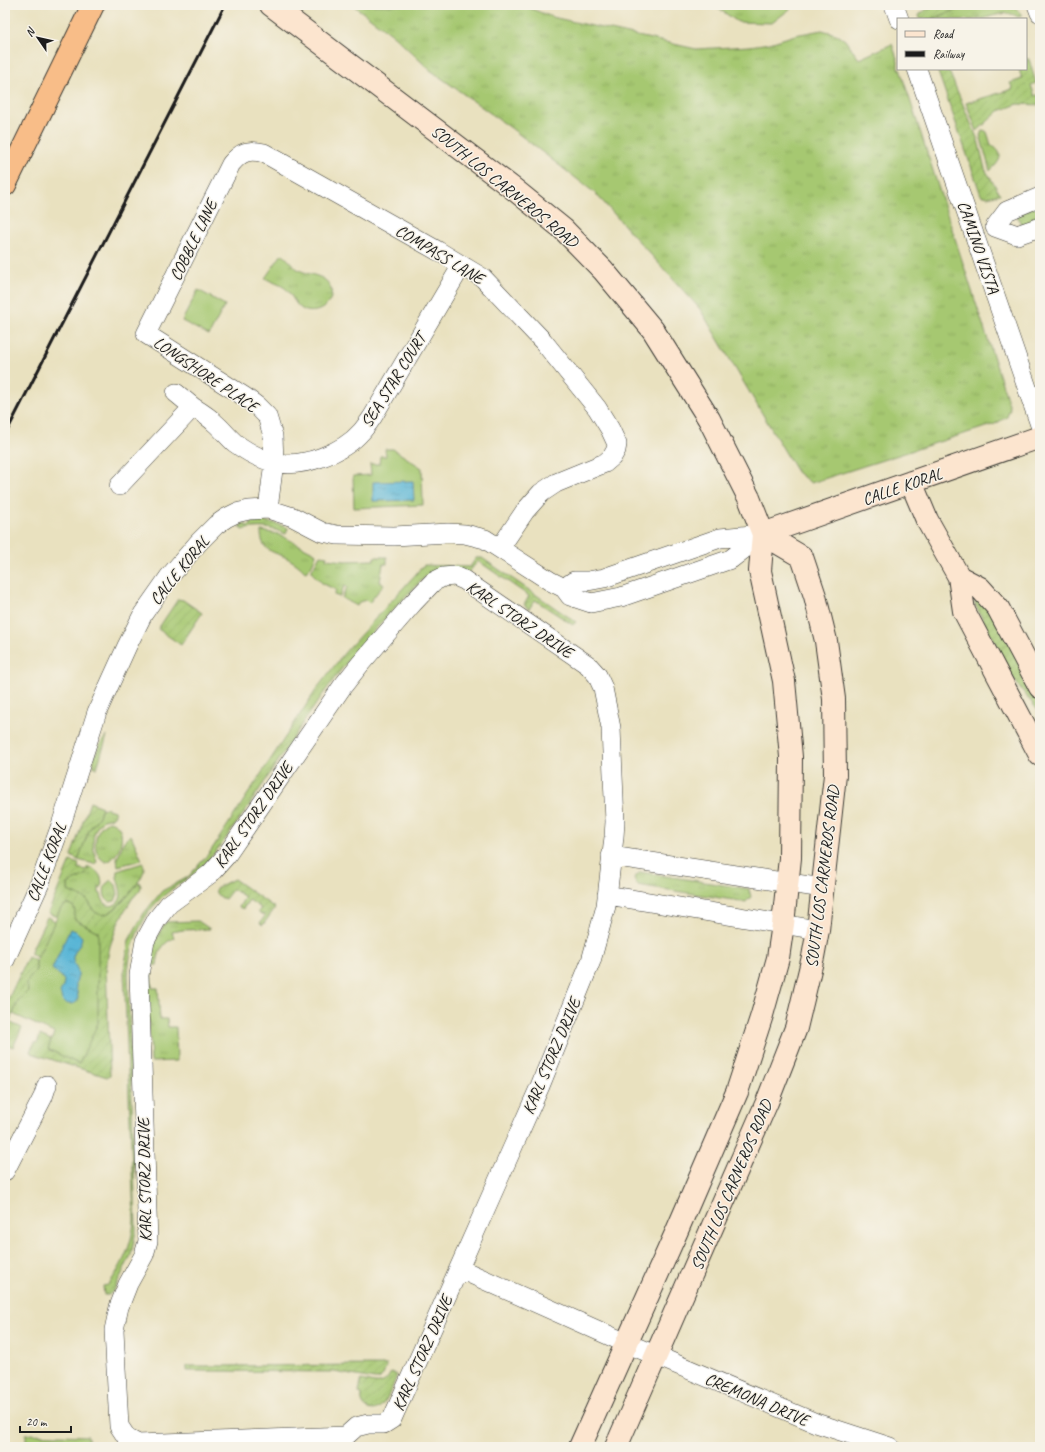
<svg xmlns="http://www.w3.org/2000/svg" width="1045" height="1452" font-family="Caveat,sans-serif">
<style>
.grass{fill:url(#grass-tufts);stroke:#617246}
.garden{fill:url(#garden-furrows);stroke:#617246}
.pitch{fill:#a6c871;stroke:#617246}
.water{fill:url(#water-ripples);stroke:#3a6879}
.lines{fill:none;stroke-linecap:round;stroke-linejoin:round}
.street-casing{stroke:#3b3a34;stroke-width:20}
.secondary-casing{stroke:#3b3a34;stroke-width:24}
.highway-casing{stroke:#3b3a34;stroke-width:24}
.street{stroke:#fff;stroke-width:19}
.secondary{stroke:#fce5cf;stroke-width:22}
.highway{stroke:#f8bd88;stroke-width:22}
.rail{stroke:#1c1c1c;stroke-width:3}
.labels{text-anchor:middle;stroke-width:3;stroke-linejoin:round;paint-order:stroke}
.street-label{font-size:17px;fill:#1c1c1c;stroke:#f7f3e8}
</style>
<defs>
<pattern id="grass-tufts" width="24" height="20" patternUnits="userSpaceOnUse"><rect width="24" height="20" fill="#a6c871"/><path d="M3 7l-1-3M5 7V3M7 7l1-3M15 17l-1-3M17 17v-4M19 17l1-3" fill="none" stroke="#8eab61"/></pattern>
<pattern id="garden-furrows" width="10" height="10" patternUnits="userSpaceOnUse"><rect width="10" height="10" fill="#a6c871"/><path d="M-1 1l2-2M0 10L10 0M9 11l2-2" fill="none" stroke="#8eab61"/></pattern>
<pattern id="water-ripples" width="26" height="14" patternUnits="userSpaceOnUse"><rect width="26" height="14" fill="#58b5d6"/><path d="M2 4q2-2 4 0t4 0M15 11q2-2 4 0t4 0" fill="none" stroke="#4892ad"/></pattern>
</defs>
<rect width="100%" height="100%" fill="#f7f3e8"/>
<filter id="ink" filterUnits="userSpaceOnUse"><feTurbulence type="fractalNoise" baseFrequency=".025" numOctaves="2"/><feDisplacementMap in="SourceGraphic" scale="8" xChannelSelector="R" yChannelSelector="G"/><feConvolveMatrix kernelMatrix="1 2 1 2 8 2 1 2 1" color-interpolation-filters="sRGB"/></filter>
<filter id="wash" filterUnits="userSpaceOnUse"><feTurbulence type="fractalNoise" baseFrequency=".012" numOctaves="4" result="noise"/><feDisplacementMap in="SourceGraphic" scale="16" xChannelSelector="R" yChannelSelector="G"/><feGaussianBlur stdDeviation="0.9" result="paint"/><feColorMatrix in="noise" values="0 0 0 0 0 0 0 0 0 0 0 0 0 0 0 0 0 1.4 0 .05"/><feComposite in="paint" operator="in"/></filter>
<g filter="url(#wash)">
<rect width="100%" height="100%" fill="#e9e1bf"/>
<path class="grass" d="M353,5H522L552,17L696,49L750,46L770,43L795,35L822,30L836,34L845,40L859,59L892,44L898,61V69H900L1010,408L1007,417L995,424L811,483L797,472L700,309L595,193L511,128L430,70L394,36Z
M713,5H795L772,23L738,22Z
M970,5H1013L1021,14V16L1018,17C1006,9 993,17 981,19C965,21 947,19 931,19Z
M984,130L987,132L991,145C1006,154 1000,161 990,171L980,135Z
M282,254C287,258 291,263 295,267C306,277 326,272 331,289C335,305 315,317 302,309C294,304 292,294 285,288C280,284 271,282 265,278Z
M261,521L274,523L288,528L286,534C271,527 257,526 242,530L240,525L245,523L246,526L251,525V522Z
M261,531L278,534L315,553L316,554C314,561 311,570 305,572C300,566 294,562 287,558C273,551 261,552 261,531Z
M320,555L327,556L326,559L345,561L374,560V557H387V564H383L380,582L384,584L369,603L366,600L359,602L357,606L342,598L347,587L344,586L340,597L334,595L336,590L322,583L311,572Z
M105,808L114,811L115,815L112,818L103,820C90,831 92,847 97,862L94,864L78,860L89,830L99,816L102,809Z
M109,821C131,826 120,859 106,862C90,855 93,827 109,821Z
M131,835L142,860L118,866L117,859L124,841Z
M143,863C144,867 145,869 143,873C140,883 114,914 103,915C93,916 92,906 88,901C83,896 74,895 68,891V884C76,877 87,878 89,867C98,870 104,878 101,888L99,887V893L101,894C102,898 103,902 107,905C110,906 113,906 116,904C127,896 115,881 117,871Z
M640,872L749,889L751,897L746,902L637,885L634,878Z
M111,880L116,885L118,894L115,901L110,902C103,898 104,891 105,885Z
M198,921L210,929L183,930L172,932L174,938C162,943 158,953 157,965L151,966L152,988H158L160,1019H167L168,1027H176L177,1061L151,1062C150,1030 143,976 153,947C156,938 161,930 166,922Z"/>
<path class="garden" d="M938,5H970L931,19H920L919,15L927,9Z
M1026,59H1029L1036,83L1031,85L1035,96L1040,94V105L1018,104L999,111L977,131L966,103L1013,89L1010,83L1022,79L1019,69H1026Z
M937,69H948L978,140L985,169L1000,194L988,197L981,195Z
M1040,204V220L1021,225L1017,214Z
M476,558H482L576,622L573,625L535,600L529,609L524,605L529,596L478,561L469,572L426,576C395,608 364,639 337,675C296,729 262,790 221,845C211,857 200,870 187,879C172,889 159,897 149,912C136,931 129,952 128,975L136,1231L131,1255L114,1290L109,1295H104L103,1286L108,1285C123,1265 132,1245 134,1220L124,970L129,940L144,913L162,891L188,877L210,852L318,687L345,652L424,565L470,567Z
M976,598L995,614L1040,701V713L1014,680L975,604Z
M178,599L183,600L202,613L181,645L158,629Z
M107,736L97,768L93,766C93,756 99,743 107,736Z
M90,802L102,807L99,816L89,830L78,860L71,856Z
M70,861L79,864L78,868L86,870L88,866L89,867C87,879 76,877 68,884V891C74,895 83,896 88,901C91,905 91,910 97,913C110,922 131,891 139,882L141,886L140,890L132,899L119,921L110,946L106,965L110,1075L107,1077L31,1053L30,1051L35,1042L37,1043L40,1035L51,1040L48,1049L79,1064L98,932L74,919L64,905L61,908L57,917L48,913Z
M234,879L275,908L263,925L260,923L265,916L258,912L261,908L249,900L243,909L239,907L245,897L233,889L225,899C219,897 214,894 216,888Z
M47,917L55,921L38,958L31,954V951Z
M28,957L36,961V970C30,979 28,980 28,991L19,1000L9,1022L22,1028L13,1047L5,1044V1006Z
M387,1365L383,1375L379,1379H374L334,1372L187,1371V1366Z
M391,1372L397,1375C393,1385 383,1418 367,1408C362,1405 361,1400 362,1394L359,1393L361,1380C375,1383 384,1388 391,1372Z"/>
<path class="pitch" d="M198,290L225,305L209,335L182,321Z
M385,449H393L422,468L423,505L354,508L353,476L371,475L370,464H379L380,456H386Z
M67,904L73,906L75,911L74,919L98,932V1023L79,1064L48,1049L54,1033L13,1014L19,1000L28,991L27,983L29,978L36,970V961L61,908Z
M26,1434L88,1436V1447H26Z"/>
<path class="water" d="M413,481L414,500L373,501V482Z
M70,929L76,931L82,937C81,946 75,949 73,957C72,963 77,966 78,972C79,976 76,980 76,984C75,990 84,1004 70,1004C66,1004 64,1002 62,1000L60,992C69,978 61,977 52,969Z"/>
</g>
<g filter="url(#ink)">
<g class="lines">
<g class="street-casing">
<path id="street" d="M894,5L899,19
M1037,5L1040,13
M917,69L1040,425
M1040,197L1007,211L995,227L1017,235L1040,227
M176,393L193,407
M119,486L193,407C201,412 209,417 215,423C222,429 228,437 235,443C246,451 260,459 273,462C302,469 343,453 362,431C366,426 370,421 373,416L462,265
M268,509L274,462L273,436L267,416L257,406L245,397L146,334L231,164C241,152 248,149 264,153L438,251L483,278L543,341L597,408L610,429L617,444L616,450L612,457L605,463L556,483L541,493L525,511L500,548
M455,576L464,580L588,665L597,675L603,688L611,728L615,822L614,837L606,906L591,961L540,1086L392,1419L384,1424H368L356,1427L346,1436L138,1444L127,1438L119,1426L114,1330L119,1307L128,1284L144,1255L148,1241L139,975L145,941L157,919L169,904L210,874L226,856L342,687L361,663L413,603L433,582L443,577Z
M564,588L574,581H588L604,578L720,538L763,534
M611,856L823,888
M607,895L818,930
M5,960L40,883L61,825L97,712L127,646L143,614L169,577L199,542L216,525L226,518L236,513L249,510L268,509L293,517L322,532L337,535L394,536L448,533L465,534L485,539L550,581L564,588L570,596L591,603L621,597L731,559L763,534
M5,1171L43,1097L47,1085
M460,1269L626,1343L816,1423L890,1447"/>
</g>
<g class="secondary-casing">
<path id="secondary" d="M271,5L515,190L563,229L603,270L653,330L709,419L749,498L763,534L760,571L784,681L791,757L790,858L783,924L778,958L762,1015L737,1092L676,1233L580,1447
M911,482L927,520L959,577L964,611L1040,755
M763,534L1040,437
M959,577L980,588L998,608L1040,687
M616,1447L767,1102L796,1028L813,957L818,930L835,775L834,699L826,641L815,596L802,557L763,534"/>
</g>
<g class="highway-casing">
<path id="highway" d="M5,185L93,5"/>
</g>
<use href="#street" class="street"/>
<use href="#secondary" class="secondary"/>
<use href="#highway" class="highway"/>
<path class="rail" d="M5,435L225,5"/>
</g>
</g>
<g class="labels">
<g class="street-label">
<text transform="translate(505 186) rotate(39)" y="6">SOUTH LOS CARNEROS ROAD</text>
<text transform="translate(193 240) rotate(-64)" y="6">COBBLE LANE</text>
<text transform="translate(979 247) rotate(71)" y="6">CAMINO VISTA</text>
<text transform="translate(440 254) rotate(31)" y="6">COMPASS LANE</text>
<text transform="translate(206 374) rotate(34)" y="6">LONGSHORE PLACE</text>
<text transform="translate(393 380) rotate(-58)" y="6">SEA STAR COURT</text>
<text transform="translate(902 486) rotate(-19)" y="6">CALLE KORAL</text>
<text transform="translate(179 570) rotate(-51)" y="6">CALLE KORAL</text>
<text transform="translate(520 619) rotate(34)" y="6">KARL STORZ DRIVE</text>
<text transform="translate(253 815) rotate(-55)" y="6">KARL STORZ DRIVE</text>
<text transform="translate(46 862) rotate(-69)" y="6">CALLE KORAL</text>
<text transform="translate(822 877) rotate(-83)" y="6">SOUTH LOS CARNEROS ROAD</text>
<text transform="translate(551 1056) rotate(-67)" y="6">KARL STORZ DRIVE</text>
<text transform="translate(144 1180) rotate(-91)" y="6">KARL STORZ DRIVE</text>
<text transform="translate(731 1185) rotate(-67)" y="6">SOUTH LOS CARNEROS ROAD</text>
<text transform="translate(422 1353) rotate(-66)" y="6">KARL STORZ DRIVE</text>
<text transform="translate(757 1399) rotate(23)" y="6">CREMONA DRIVE</text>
</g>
</g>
<rect width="1045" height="1452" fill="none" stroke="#f7f3e8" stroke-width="20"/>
<rect x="897" y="18" width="130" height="52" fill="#f7f3e8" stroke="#9f9d96"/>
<rect x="905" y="31" width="20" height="6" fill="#fce5cf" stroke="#9f9d96"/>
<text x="933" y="38" font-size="12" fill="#1c1c1c">Road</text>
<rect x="905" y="51" width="20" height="6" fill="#1c1c1c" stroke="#9f9d96"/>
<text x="933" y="58" font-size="12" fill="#1c1c1c">Railway</text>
<g transform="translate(38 38) rotate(304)" stroke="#f7f3e8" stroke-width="3" paint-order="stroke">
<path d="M0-3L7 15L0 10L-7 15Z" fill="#1c1c1c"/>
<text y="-6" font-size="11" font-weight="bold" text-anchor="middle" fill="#1c1c1c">N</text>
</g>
<path d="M20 1426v6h51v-6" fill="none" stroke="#1c1c1c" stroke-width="2"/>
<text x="26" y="1426" font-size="12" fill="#1c1c1c" stroke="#f7f3e8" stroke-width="3" paint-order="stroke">20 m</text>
</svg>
